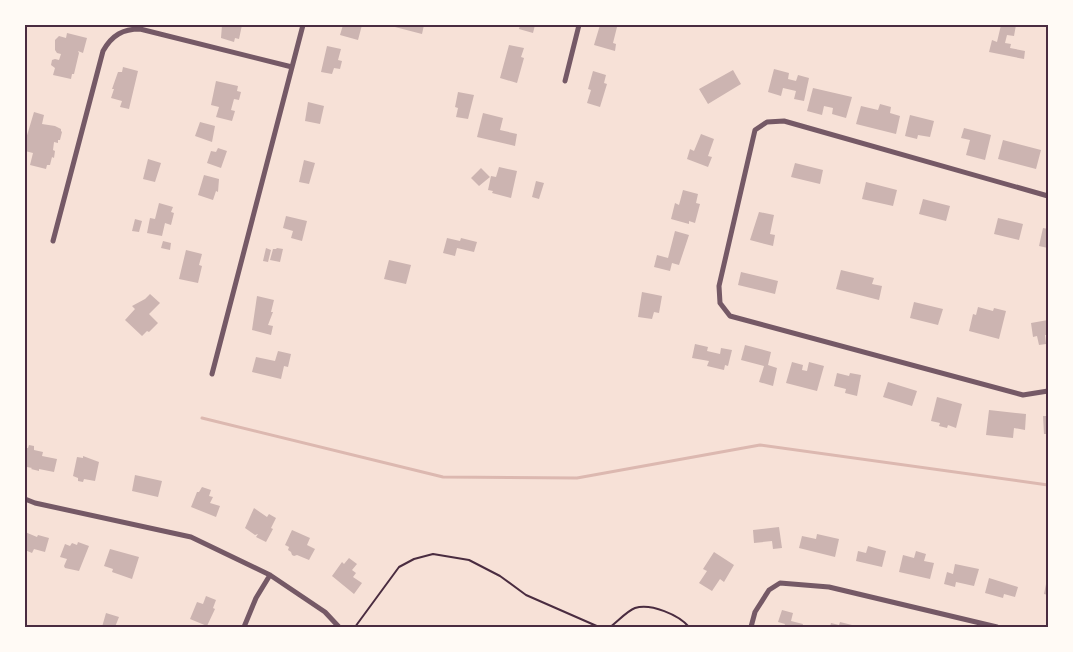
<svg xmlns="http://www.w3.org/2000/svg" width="1073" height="652" font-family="Bitter,serif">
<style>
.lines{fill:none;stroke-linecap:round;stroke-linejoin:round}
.stream{stroke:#dcb8b0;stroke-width:3}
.building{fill:#ccb4b1}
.path{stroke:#4a2c40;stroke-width:2}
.minor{stroke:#755966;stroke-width:5}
.neatline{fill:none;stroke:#4a2c40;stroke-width:2}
</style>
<rect width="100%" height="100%" fill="#f7e1d7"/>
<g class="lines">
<path class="stream" d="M202,418L443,477L577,478L760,445L1048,485"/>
</g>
<path class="building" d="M222,25H242L239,39L235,38L234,42L221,38Z
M343,25H362L358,40L340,35Z
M395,25H424L422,34L395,27Z
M520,25H535L533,33L519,29Z
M600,25L617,27L613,43L616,44L615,51L594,45Z
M1001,25H1016L1014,36L1007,35L1005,43L1011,44L1010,48L1025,51L1024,59L989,52L992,40L997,42Z
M67,33L87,38L83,53L78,51L79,53L74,74H72L71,79L53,75L55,68L51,65L52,60L55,59L59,60L61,54L57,53L55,50V40L59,36L66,38Z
M509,45L524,48L521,57L524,58L517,83L500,78Z
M327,46L341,49L338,60L342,61L340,69L334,68L332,74L321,72Z
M123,67L138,71L129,109L120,107L122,101L111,98L114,89H112L118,72H122Z
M774,69L789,73L788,79L796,81L798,75L809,78L804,101L794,99L796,91L783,88L781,96L768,92Z
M733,70L741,84L708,104L699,89Z
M593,71L606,75L604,83L607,84L600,107L587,103L591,90L588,89Z
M216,81L238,86L237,91L241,92L239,100L234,99L231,110L235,111L232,121L216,117L219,107L211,105Z
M813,88L852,97L846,118L832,114L833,108L824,106L822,115L807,111Z
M458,92L474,95L468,119L456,117L458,108L455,107Z
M308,102L324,106L320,124L305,121Z
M880,104L891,107L890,113L900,116L896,134L856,124L861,106L878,110Z
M34,112L44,115L42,124L55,126L61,129V131L62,132L60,140H58V143L54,142L53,150L55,151L54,158L52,157L50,165H47L46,169L30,165L33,153L25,151V142Z
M483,113L503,118L500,130L517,134L515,146L477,137Z
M910,115L934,121L930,137L918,135L917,139L905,136Z
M200,122L215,126L212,142L195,136Z
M964,128L991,135L985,160L966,155L970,140L961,138Z
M701,134L714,139L708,156L712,157L708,167L687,159L690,149L694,151Z
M1003,140L1041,150L1036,169L998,159Z
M218,148L227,151L221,168L207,163L211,151L216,152Z
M148,159L161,163L155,182L143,179Z
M304,160L315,163L309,184L299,182Z
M795,163L823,170L820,184L791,177Z
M499,167L517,171L511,198L492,193L493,191L488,190L491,176L496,177Z
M481,168L490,177L479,186L471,178Z
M204,175L219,179L218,192L216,191L213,200L198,195Z
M536,181L544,183L539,199L532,197Z
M866,182L897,190L893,206L862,199Z
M683,190L698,194L696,203L700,204L695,223L689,221V224L671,219L675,203L679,205Z
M923,199L950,206L946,221L919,214Z
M159,203L173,207L171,212L174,213L171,225L165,223L162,236L147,233L150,218L155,219Z
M759,212L774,215L770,234L775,235L773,246L750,240Z
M286,216L307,221L302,241L291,238L293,231L283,228Z
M998,218L1023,224L1019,240L994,234Z
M135,219L142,221L139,232L132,231Z
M1043,228L1048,229V248L1039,246Z
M675,231L689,235L679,265L672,263L670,271L654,267L657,255L668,258Z
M447,238L460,241L461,238L477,242L474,252L457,248L455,256L443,253Z
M163,241L171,243L170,250L161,248Z
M266,248L271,250L268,262L263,261Z
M277,248L283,249L280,262L270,260L273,249H276Z
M186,250L202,254L199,265L202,266L198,283L179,279Z
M389,260L411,265L406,284L384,279Z
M841,270L874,278L872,284L882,286L879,300L836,289Z
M741,272L778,281L775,294L738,285Z
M642,292L662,296L659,313L654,312L652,319L638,317Z
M150,294L160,303L149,314L158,323L149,332L147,331L142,336L125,320L135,309L132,306L145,299Z
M257,296L274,300L271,312H273L268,325L273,326L271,335L252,330Z
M914,302L943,309L938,325L910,318Z
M978,307L993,311L994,308L1006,311L999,339L969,331L973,314L976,315Z
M1048,320V335H1045L1046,344L1039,345L1037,336L1033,337L1031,323Z
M695,344L708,347L707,351L720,354L721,348L732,350L728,366L725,365L724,370L707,366L709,361L692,358Z
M745,345L771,352L768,365L777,368L773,386L759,382L764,366L741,360Z
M278,351L291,354L288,367L284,366L281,379L252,372L256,357L275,361Z
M792,362L803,365L802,370L807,371L809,362L824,366L817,391L786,383Z
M837,373L849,376L850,373L861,375L857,396L845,393L846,389L834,386Z
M888,382L917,391L912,406L883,397Z
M937,397L962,404L956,428L948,425L947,428L939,426L940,423L931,421Z
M989,410L1026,414L1025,430L1014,428L1013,438L986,435Z
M1043,416H1048V434H1044Z
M29,445L34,446V450L43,452L42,456L57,459L54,472L39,469V471L31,469L32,468L27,467H25V448H28Z
M83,456L99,462L95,481L84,479L83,482L78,481V478L73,476L77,457L83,458Z
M135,475L162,481L158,497L132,491Z
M202,487L211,490L209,496L213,497L210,503L220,506L216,517L191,507L197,492H199Z
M254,508L267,517L269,514L276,518L271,528L273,529L266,542L256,537L258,534L255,535L245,528Z
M779,527L782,548L773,549L772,541L754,543L753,530Z
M292,530L310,538L307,545L315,549L309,560L297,555L294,556L292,555L291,552L288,550L289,547L285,545Z
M25,532L37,537L38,535L49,538L45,552L34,549L32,553L25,550Z
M817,534L839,539L835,557L799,548L802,536L816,539Z
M78,542L89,546L79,571L65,568L64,566L67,559L60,557L65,544L70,546L72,543L77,545Z
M868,546L886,551L882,567L856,561L858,551L866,553Z
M110,549L139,557L132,579L112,572L113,569L104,566Z
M916,551L926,554L924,561L934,563L930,579L899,572L903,555L914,558Z
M714,552L734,565L724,582L720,579L712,591L699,583L707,571L703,569Z
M349,558L357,564L352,570L356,573L353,577L362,583L354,594L332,576L342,562L344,564Z
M955,564L979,569L974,586L956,582L955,587L944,584L947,572L953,574Z
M989,578L1018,587L1015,597L1004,594L1003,598L985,593Z
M1047,579H1048V595L1044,594Z
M206,596L216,600L213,608L215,609L207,626L190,619L197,602L203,604Z
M782,610L793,613L791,621L803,624L802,627H784L785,624L778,622Z
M106,613L119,617L115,627H102Z
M840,622L856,626V627H830L831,623L839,625Z"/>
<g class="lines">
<path class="path" d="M355,627L399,567L414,559L433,554L469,560L500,576L526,595L599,627
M610,627C617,622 627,611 635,608C651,603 679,615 689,627"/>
<path class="minor" d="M565,81L579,25
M1048,196L784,121L767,122L755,130L719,286L720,303L730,316L1023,395L1048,391
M53,241L103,51C112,35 123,29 140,29L292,67
M212,374L303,25
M25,499L35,503L191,537L270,575L325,612L339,627
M244,627L256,598L270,575
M751,627L755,612L769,590L780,583L829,587L997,627"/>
</g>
<rect width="1073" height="652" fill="none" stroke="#fffaf5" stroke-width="52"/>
<rect x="26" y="26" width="1021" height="600" class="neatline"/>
</svg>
